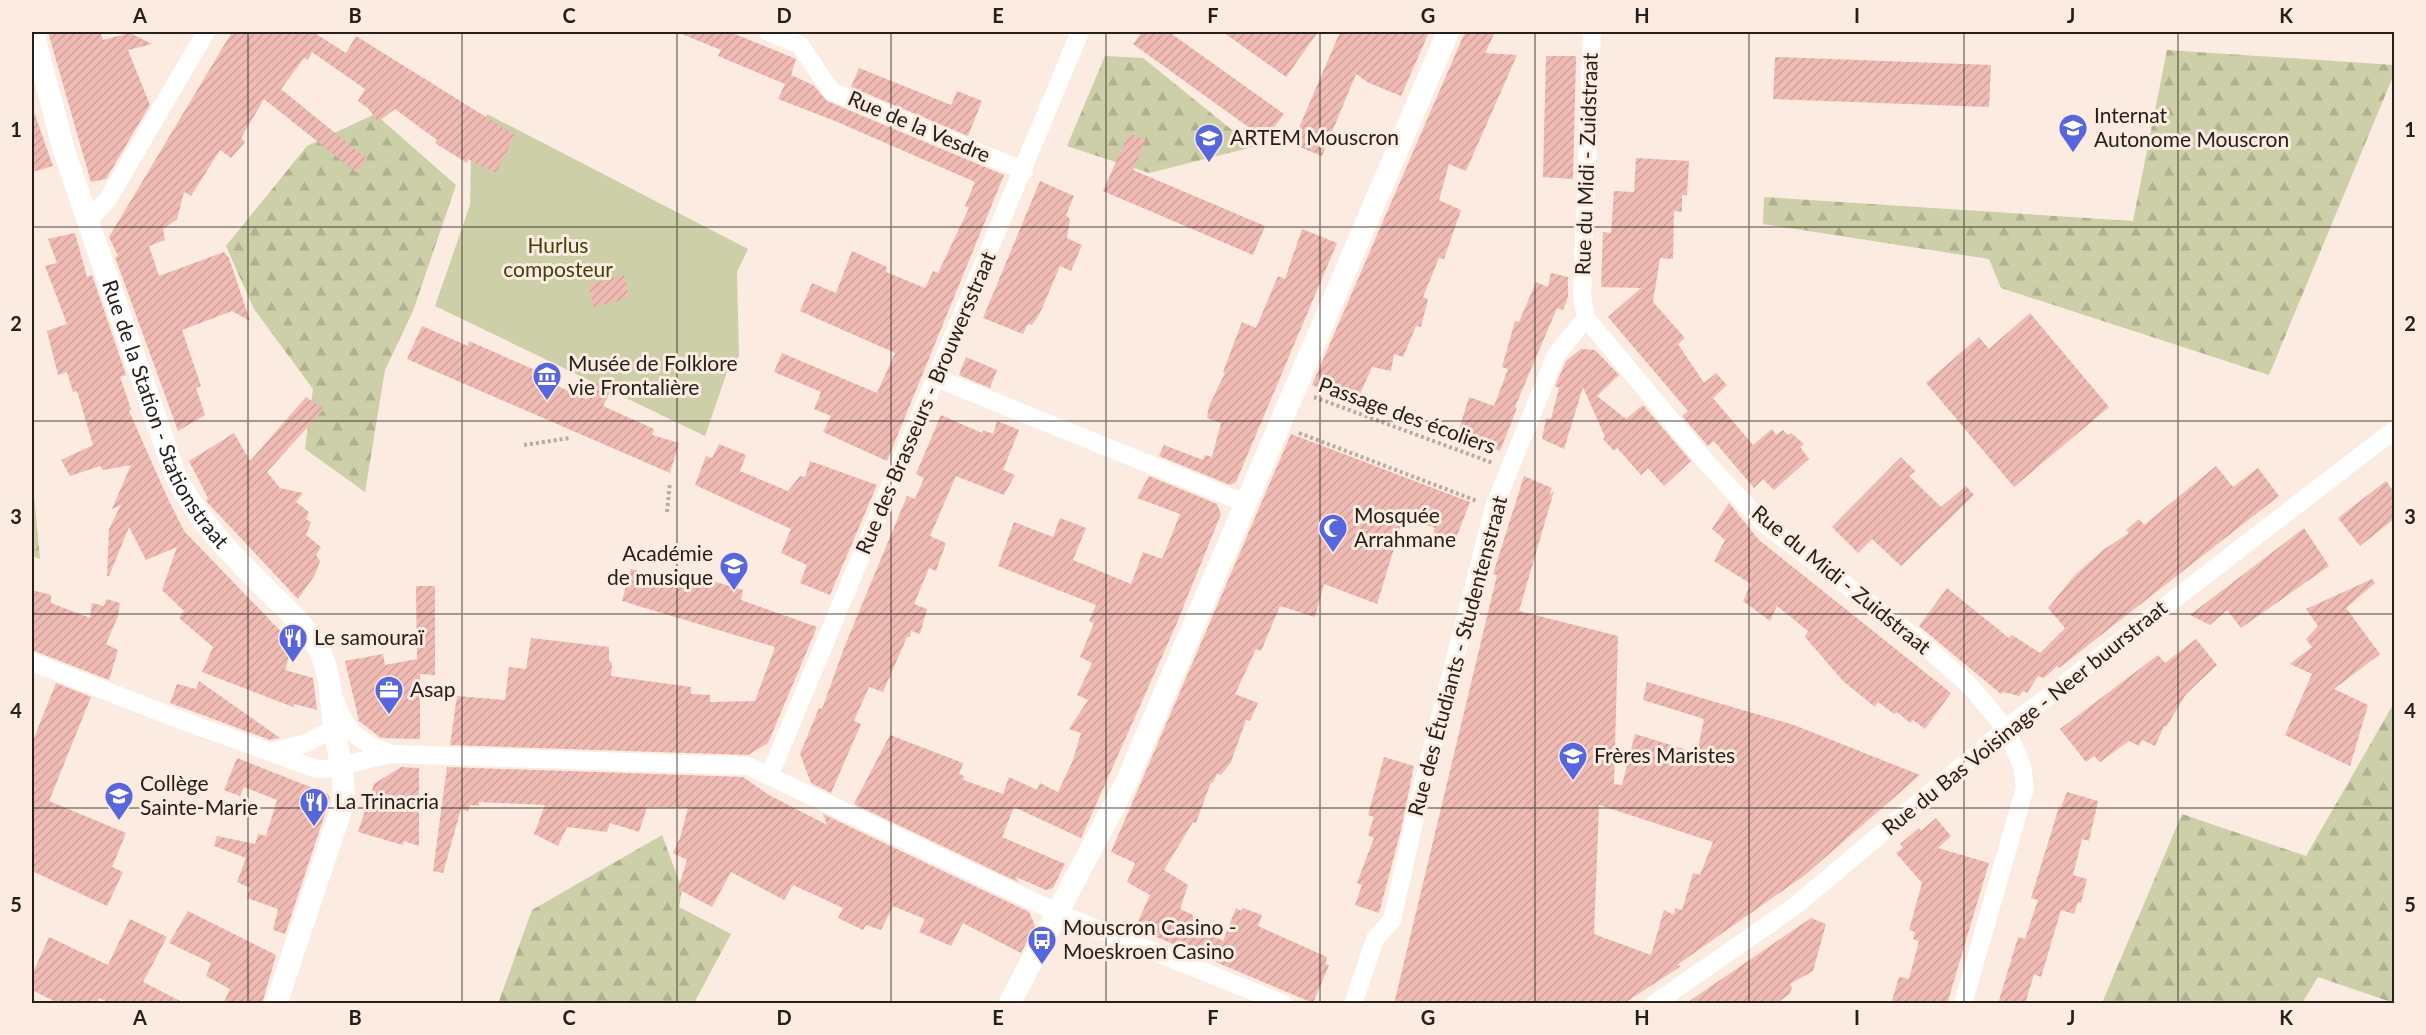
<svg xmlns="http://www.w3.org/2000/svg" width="2426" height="1035" font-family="Lato,sans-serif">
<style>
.forest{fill:url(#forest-firs)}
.garden{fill:#cccfa7}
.building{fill:url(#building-hatch);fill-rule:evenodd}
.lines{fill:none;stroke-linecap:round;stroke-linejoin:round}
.path{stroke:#b8aba3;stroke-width:4;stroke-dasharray:3 3;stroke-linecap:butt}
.minor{stroke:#fff;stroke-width:18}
.tertiary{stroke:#fff;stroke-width:22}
.grid{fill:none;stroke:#26201d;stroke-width:1.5;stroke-opacity:0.55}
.labels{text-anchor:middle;stroke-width:6;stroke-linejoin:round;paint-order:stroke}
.poi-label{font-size:21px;fill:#26201d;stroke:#fbebe0;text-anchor:start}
.street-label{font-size:21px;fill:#26201d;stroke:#fbebe0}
.park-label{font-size:21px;fill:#41420b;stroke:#fbebe0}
.neatline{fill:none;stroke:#26201d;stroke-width:2}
.grid-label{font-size:20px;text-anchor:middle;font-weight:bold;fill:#26201d}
</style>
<defs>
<pattern id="forest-firs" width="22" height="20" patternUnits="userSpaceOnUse" patternTransform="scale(1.5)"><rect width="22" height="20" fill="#cccfa7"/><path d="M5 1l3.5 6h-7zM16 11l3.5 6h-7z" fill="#afb18f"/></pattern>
<pattern id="building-hatch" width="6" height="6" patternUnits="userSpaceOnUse" patternTransform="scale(1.5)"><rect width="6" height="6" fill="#efbbb4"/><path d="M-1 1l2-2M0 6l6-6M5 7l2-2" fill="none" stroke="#cda09a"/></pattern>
</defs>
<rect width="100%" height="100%" fill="#fbebe0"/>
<path class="forest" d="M2167,50L2394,65V74L2269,375L2001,288L1989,259L1763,224L1764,197L2133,221Z
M1105,56L1143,58L1253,147L1149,173L1067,146Z
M375,114L456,185L413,311L385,370L365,492L305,449L313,389L254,309L226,246L307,146Z
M32,474L40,559L32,556Z
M2394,703V1003L2318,977L2302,1003H2102L2182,814L2306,856Z
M662,835L682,889L679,907L731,934L694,1003L498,1004L532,910Z"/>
<path class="garden" d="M487,114L748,249L737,272L739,356L727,372L705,436L435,306L470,205L471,156Z"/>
<path class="building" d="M48,32H100L103,40L130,33L152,44L128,50L150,105L106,179L91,182Z
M232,32H313L346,53L356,36L515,135L496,173L468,159L467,163L435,143L437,140L395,109L378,122L368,108L358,101L365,89L312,52L308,60L304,58L281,89L367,159L357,173L264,99L241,138L245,142L231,158L220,150L191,196L184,192L177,219L163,229L165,240L149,246L159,276L224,252L229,258L250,321L232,311L182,330L201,386L196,388L205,415L178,431L115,257L118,256L109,237Z
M677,32H730L796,59L791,75L813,85L827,101L1004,175L887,461L823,432L831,416L814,409L821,392L774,372L782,353L877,393L895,353L800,311L812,283L836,293L852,251L887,267L886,272L925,288L933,271L938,273L969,208L965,206L975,182L835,121L778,99L785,84L718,56L721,50Z
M1142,32H1169L1284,114L1265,139L1133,44Z
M1223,32H1318L1286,77Z
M1340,32H1429L1401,96L1369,83L1356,74L1322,156L1292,144Z
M1465,32H1495L1485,53L1517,55L1466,171L1449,164L1439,200L1461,210L1444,259L1439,258L1423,297L1428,299L1421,327L1416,326L1403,357L1394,354L1391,371L1372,367L1356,403L1312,385Z
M1546,56H1576L1573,179L1543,177Z
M1775,57L1991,65L1989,107L1773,99Z
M859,68L951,105L957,91L982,101L968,136L851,87Z
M32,112H34L53,166L32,172Z
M1129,133L1146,140L1133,170L1265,226L1253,255L1103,191Z
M1636,158L1689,161L1687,195H1682V212L1674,211L1673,259L1660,258L1653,302L1685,338L1678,344L1704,383L1716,373L1727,385L1713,398L1753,445L1772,429L1776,435L1783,430L1788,435L1791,433L1804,444L1800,447L1809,459L1774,490L1763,479L1754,488L1714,441L1708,446L1682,416L1688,411L1608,317L1641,288L1601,287L1603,232L1611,233L1614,191L1634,192Z
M1040,181L1074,196L1066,215L1070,219L1067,238L1082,245L1071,271L1060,266L1040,313L1032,325L1028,324L1023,334L983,318Z
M1302,229L1337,243L1236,482L1230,485L1159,456L1164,445L1203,460L1205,455L1212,457L1221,423L1207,418L1209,406L1225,373L1223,372L1242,322L1256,328L1278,276L1285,279Z
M75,233L87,277L92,275L126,375L120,377L131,409L129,411L168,499L184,531L293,644L285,670L313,678L317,710L294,704L293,707L202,672L213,647L179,618L184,611L162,590L177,547L146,560L129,527L109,576H107L109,529L121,505L112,509L131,465L103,470L100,466L70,476L61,460L93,445L77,391L73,392L67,372L58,375L47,331L67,324L45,266L57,263L48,239Z
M1551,273L1568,277V297L1563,310L1557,308L1515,407L1517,408L1500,451L1457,436L1469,397L1494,406L1508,369L1502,367L1515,321L1519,322L1536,282L1548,287Z
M624,275L629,298L593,307L589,284Z
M2030,313L2109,407L2014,487L1926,383L1979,337L1989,349Z
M422,326L468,346L469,341L544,374L542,379L586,399L594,382L611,390L603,406L654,429L652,435L679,443L670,473L407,359Z
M1581,349L1595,350L1619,375L1597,396L1626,419L1643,405L1691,461L1664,486L1648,468L1641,475L1617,448L1614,451L1603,439L1605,437L1583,387L1564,449L1542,439L1546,418L1551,419L1559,388L1555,386L1566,361Z
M966,357L997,370L990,388L959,375Z
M306,397L324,409L267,472L280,488L303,493L296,502L309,512L306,519L311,522L306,535L321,547L316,555L320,561L315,575L298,599L206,501L208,498L189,461L234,433L250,461Z
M941,415L982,433L983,430L993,434L997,421L1019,430L1003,470L1015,475L1004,495L956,476L930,536L946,543L936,571L929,568L914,604L927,609L920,634L911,631L910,637H907L883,692L869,687L854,721L861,724L831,793L811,783L800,754L819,708L822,709L844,648L907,496L915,499L924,478L916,474Z
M1291,434L1470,502L1455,541L1433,533L1435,528L1404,516L1377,604L1324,584L1315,617L1280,606L1261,651L1256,649L1235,694L1258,703L1250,721L1246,720L1231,762L1221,775L1217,774L1213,783L1211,782L1196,823L1193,822L1164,870L1188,885L1180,909L1193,915V922L1223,941L1236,908L1241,911L1243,908L1262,915L1258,926L1327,957L1325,964L1329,965L1313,1003L1135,928L1150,895L1127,882L1135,863L1111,852Z
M719,444L746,455L740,471L788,491L800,476L805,477L810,461L877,485L830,595L800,583L807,565L781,553L791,529L695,485L706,456L712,458Z
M1901,457L1915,471L1909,476L1941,507L1966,486L1974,495L1901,566L1872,539L1858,553L1832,527Z
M2216,466L2233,487L2258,468L2279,496L2059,668L2057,666L2044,678L2038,676L2027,693L2023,691L2019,696L2003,692L2001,694L1919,626L1947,588L2009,638L2012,635L2040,653L2065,628L2048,608L2074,576L2103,550L2129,533L2126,530L2139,519L2144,525Z
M1149,476L1217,504L1221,514L1176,625L1081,838L1014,807L1002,837L1065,864L1053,888L1046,890L1016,877L1018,882L854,804L890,735L963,763L959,774L964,776L963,780L1003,794L1009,777L1037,790L1040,783L1058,792L1073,760L1081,733L1069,729L1088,700L1077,695L1092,663L1080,657L1094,623L1089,621L1096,605L998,566L1014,522L1053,537L1060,518L1086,528L1073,560L1131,584L1143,552L1162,559L1180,514L1137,498Z
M1524,476L1552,488L1549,495L1554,491L1519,611L1618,636L1614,784L1622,785L1635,734L1697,753L1704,719L1643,700L1647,682L1794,725L1920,775L1805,875L1677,965L1681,966L1623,1004H1394L1497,575L1493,574ZM1599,805L1713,842L1700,875L1693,873L1682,910L1675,908L1674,915L1664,910L1651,955L1594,934Z
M2386,481L2394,492V519L2360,546L2338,518Z
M1729,503L1759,540L1951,693L1925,729L1913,720L1910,723L1897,712L1894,714L1878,702L1875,707L1843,681L1805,637L1808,631L1777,606L1770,621L1743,601L1751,584L1714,561L1725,540L1712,529Z
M2304,528L2329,566L2241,628L2227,610L2210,625L2190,615Z
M631,569L669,579L672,569L743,590L741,600L817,627L768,743L748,755L450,745L457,696L505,700L509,667L526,669L531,638L609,647V661L612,663L611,676L691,687V694L710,695V702L755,701L775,647L622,601Z
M2372,579L2375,583L2346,608L2380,654L2334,689L2368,705L2350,766L2285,735L2312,674L2290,664L2312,647L2306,639L2318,626L2306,609Z
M416,586H435V675L420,674V739L381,738L359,721L345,661L383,654L385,665L417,659Z
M32,590L51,595V603L90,618L92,603L104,606L106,599L120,603L118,616L106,644L118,650L109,680L32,650Z
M2196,639L2217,665L2186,694L2166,727L2164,726L2155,746L2142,740L2139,746L2129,741L2100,762L2094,756L2086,762L2060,729L2158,655L2165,663Z
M199,681L280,738L270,740L170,703L177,684L196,689Z
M56,683L91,697L49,801L126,833L112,867L123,872L107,906L32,871V743Z
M1384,757L1414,766L1400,834L1379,913L1355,905L1362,885L1357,883L1374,838L1368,835L1374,817L1368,815Z
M237,758L328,794L330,799L285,934L273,930L278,909L247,898L250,888L237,882L246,858L214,846L217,836L255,844L258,834L266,836L277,800L244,787L240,796L224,790Z
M401,767L419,768V846L404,841L403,845L358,832L374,784Z
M447,767L743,777L769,795L827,825L823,814L1029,912L1035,926L1021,953L963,923L951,946L919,932L925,919L893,906L881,930L866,925L863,930L838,918L843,908L793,885L784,900L731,872L712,907L678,889L687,860L673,853L680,838L688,808L647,807L639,832L610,823L607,832L567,827L558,846L534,834L545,805L479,802V806L470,805L468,811L461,809L443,873L433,871Z
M2067,792L2098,801L2089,841L2082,839L2073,875L2087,879L2081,903L2078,902L2074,914L2061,910L2041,977L2034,974L2025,1004H1998L2018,937L2025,939L2038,900L2031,898L2059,807H2061Z
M1936,818L1951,836L1938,848L1989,863L1947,1004H1891L1899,977L1909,979L1919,941L1913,939L1915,932L1909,930L1922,883L1896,853L1903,848L1900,844L1919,828L1921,831Z
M188,911L276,955L262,1004H223L230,989L206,976L211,963L169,943Z
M1811,918L1826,924L1813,971L1790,984L1792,988L1789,994L1776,1004H1685Z
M130,919L167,937L143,982L186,1004H112L99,998L96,1004H60L32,990V975L49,937L108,965Z"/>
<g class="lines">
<path class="path" d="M1314,397L1493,463
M1299,433L1477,501
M524,445L570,438
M667,512L670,482"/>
<path class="minor" d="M768,32L800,45L831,91L1024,171
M1592,32L1582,295L1586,318L1706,462L1762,522L1916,638L1971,687L2006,729L2022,766L2025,788L1963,1004
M88,221L108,199L206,32
M936,378L1245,503
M32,662L178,719L317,769H327L391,754
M336,702C346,732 362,745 393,754L748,766L1058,913L1284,1004
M270,752L307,743L334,728
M770,774L1080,32
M1353,1004L1375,939L1392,920L1421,791L1494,507L1556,355L1586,318
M1654,1004L1795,906L2006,729L2394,430"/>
<g class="tertiary">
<path id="s1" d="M33,32L64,151L174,472C197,520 230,553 267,590C287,610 310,629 322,656C332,680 330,703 334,727C338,753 346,779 343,804L276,1004"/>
<path d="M1009,1004L1126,783L1448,32"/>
</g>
</g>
<path class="grid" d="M248,32V1004M462,32V1004M677,32V1004M891,32V1004M1106,32V1004M1320,32V1004M1535,32V1004M1749,32V1004M1964,32V1004M2178,32V1004M32,227H2394M32,421H2394M32,614H2394M32,808H2394"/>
<defs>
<g id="school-pin" transform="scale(1.5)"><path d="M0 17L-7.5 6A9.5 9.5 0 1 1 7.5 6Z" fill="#5866dd" stroke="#fbebe0"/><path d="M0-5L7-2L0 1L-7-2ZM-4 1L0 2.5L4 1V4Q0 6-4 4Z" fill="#fff"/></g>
<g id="museum-pin" transform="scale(1.5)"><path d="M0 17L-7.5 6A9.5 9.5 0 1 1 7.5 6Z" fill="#5866dd" stroke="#fbebe0"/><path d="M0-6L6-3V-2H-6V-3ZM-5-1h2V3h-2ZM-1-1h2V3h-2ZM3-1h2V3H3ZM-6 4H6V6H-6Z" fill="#fff"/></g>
<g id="mosque-pin" transform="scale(1.5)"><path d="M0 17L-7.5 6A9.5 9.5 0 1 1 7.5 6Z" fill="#5866dd" stroke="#fbebe0"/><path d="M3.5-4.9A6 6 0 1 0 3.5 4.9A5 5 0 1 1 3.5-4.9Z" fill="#fff"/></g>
<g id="restaurant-pin" transform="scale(1.5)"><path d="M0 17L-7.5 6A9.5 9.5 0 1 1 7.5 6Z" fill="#5866dd" stroke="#fbebe0"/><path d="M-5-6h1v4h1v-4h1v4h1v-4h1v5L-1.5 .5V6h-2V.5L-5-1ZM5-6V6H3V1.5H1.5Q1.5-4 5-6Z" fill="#fff"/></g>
<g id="office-pin" transform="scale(1.5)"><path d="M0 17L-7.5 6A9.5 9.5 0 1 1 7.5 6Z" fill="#5866dd" stroke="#fbebe0"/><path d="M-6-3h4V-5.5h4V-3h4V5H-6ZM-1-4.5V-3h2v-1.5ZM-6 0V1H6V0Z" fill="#fff"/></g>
<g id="bus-pin" transform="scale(1.5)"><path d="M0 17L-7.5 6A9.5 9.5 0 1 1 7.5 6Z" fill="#5866dd" stroke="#fbebe0"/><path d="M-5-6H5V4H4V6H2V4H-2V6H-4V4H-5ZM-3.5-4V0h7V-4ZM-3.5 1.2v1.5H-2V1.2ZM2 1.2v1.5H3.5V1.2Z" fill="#fff"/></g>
</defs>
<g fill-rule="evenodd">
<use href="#school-pin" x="2073" y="128"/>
<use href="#school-pin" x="1209" y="138"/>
<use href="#museum-pin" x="547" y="376"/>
<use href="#mosque-pin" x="1333" y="528"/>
<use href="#school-pin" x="734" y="566"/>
<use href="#restaurant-pin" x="293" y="638"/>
<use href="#office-pin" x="389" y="690"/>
<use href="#school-pin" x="1573" y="756"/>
<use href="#school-pin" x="119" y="796"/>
<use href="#restaurant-pin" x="314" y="802"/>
<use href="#bus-pin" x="1042" y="940"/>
</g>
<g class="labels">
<g class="poi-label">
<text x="2094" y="123">Internat<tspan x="2094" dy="24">Autonome Mouscron</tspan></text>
<text x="1230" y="145">ARTEM Mouscron</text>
<text x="568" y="371">Musée de Folklore<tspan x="568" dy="24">vie Frontalière</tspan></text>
<text x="1354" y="523">Mosquée<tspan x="1354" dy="24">Arrahmane</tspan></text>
<text x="713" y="561" text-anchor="end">Académie<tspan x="713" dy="24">de musique</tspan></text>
<text x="314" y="645">Le samouraï</text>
<text x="410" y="697">Asap</text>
<text x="1594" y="763">Frères Maristes</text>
<text x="140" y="791">Collège<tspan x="140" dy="24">Sainte-Marie</tspan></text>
<text x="335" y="809">La Trinacria</text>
<text x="1063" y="935">Mouscron Casino -<tspan x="1063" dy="24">Moeskroen Casino</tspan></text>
</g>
<g class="street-label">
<text transform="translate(919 127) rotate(23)" y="7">Rue de la Vesdre</text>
<text transform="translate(1587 164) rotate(-88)" y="7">Rue du Midi - Zuidstraat</text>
<text transform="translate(926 403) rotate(-67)" y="7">Rue des Brasseurs - Brouwersstraat</text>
<text dy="7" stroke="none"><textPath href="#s1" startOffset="406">Rue de la Station - Stationstraat</textPath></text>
<text transform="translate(1407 416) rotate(20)" y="7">Passage des écoliers</text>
<text transform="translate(1841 580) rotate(39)" y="7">Rue du Midi - Zuidstraat</text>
<text transform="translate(1458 656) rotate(-75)" y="7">Rue des Étudiants - Studentenstraat</text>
<text transform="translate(2025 718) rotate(-39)" y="7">Rue du Bas Voisinage - Neer buurstraat</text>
</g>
<g class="park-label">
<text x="558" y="253">Hurlus<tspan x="558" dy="24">composteur</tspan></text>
</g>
</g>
<rect width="2426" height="1035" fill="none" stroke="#fbebe0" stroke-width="66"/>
<rect x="33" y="33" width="2360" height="969" class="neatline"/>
<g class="grid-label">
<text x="140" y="23">A</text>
<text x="355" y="23">B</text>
<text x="569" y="23">C</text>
<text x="784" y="23">D</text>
<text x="998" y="23">E</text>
<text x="1213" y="23">F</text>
<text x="1428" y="23">G</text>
<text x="1642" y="23">H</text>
<text x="1857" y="23">I</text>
<text x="2071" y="23">J</text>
<text x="2286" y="23">K</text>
<text x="16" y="137">1</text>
<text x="2410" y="137">1</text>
<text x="16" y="331">2</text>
<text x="2410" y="331">2</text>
<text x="16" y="524">3</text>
<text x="2410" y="524">3</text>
<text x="16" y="718">4</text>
<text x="2410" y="718">4</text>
<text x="16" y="912">5</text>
<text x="2410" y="912">5</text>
<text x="140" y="1025">A</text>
<text x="355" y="1025">B</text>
<text x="569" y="1025">C</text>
<text x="784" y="1025">D</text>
<text x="998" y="1025">E</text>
<text x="1213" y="1025">F</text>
<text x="1428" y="1025">G</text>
<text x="1642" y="1025">H</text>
<text x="1857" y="1025">I</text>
<text x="2071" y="1025">J</text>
<text x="2286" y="1025">K</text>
</g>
</svg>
